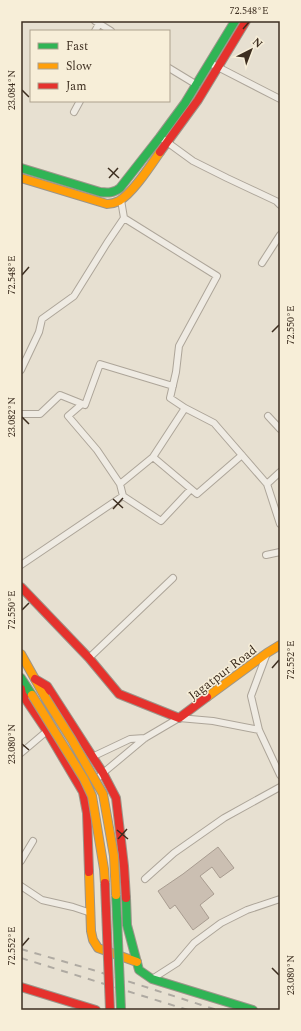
<svg xmlns="http://www.w3.org/2000/svg" width="301" height="1031" font-family="Spectral,serif">
<style>
.building{fill:#cbbfb2;stroke:#a89c90}
.lines{fill:none;stroke-linecap:round;stroke-linejoin:round}
.street-casing{stroke:#ada599;stroke-width:8}
.fast-casing{stroke:#9c958a;stroke-width:10}
.slow-casing{stroke:#9c958a;stroke-width:10}
.jam-casing{stroke:#9c958a;stroke-width:10}
.street{stroke:#efebe3;stroke-width:6}
.fast{stroke:#30b455;stroke-width:8}
.slow{stroke:#ff9f0a;stroke-width:8}
.jam{stroke:#e5322d;stroke-width:8}
.rail{stroke:#afaaa2;stroke-width:2;stroke-dasharray:7 7;stroke-linecap:butt}
.fast-bridge-casing{stroke:#9c958a;stroke-width:10;stroke-linecap:butt}
.slow-bridge-casing{stroke:#9c958a;stroke-width:10;stroke-linecap:butt}
.jam-bridge-casing{stroke:#9c958a;stroke-width:10;stroke-linecap:butt}
.fast-bridge{stroke:#30b455;stroke-width:8}
.slow-bridge{stroke:#ff9f0a;stroke-width:8}
.jam-bridge{stroke:#e5322d;stroke-width:8}
.ticks{fill:none;stroke:#3d2e20;stroke-width:1.5}
.labels{text-anchor:middle;stroke-width:3;stroke-linejoin:round;paint-order:stroke}
.street-label{font-size:13px;fill:#3d2e20;stroke:#f7eed8}
.neatline{fill:none;stroke:#3d2e20;stroke-width:1.5}
.ticks-label{font-size:10px;text-anchor:middle;fill:#3d2e20}
</style>
<rect width="100%" height="100%" fill="#e7e0d1"/>
<path class="building" d="M218,847L234,868L220,878L212,867L200,876L214,894L200,905L209,918L193,930L175,905L170,909L158,891L183,874Z"/>
<g class="lines">
<g class="street-casing">
<path id="street" d="M95,21L111,31
M95,31L99,24
M210,63L280,99
M169,68L197,85
M74,112L80,101
M160,137L193,161L227,178L276,201L280,205
M121,200L124,218L217,276L179,346L176,372L170,398L185,408L214,423L267,484L280,472
M262,263L280,235
M21,370L39,332L42,319L74,296L107,243L124,218
M82,404L68,416L97,450L120,484
M185,408L153,457L197,494L242,455
M21,414H40L60,395L85,405L100,364L173,386
M268,416L280,429
M267,484L280,524
M123,496L161,521L191,489
M266,555L280,552
M21,565L123,496L120,484L153,457
M267,653L251,696L259,730L280,775
M89,658L173,578
M21,753L47,731
M92,757L130,739L145,738
M86,789L103,773L145,738L179,718L213,721L259,730
M21,861L33,841
M145,879L174,853L224,818L280,787
M21,886L42,900L73,907L91,913
M152,979L177,963L194,943L221,923L247,910L280,899"/>
</g>
<g class="fast-casing">
<path id="fast" d="M21,168L100,192C108,193 114,193 120,188L160,137L185,103L235,21
M21,678L32,695
M126,898L127,925L139,970L152,979L253,1010"/>
</g>
<g class="slow-casing">
<path id="slow" d="M21,178L107,204C111,204 115,203 119,201C133,193 151,165 160,152
M21,654L45,697
M207,697L267,653L280,645
M89,872L91,931L93,940L98,948L137,962"/>
</g>
<g class="jam-casing">
<path id="jam" d="M160,152L198,100L246,21
M21,587L89,658L119,694L179,718L207,697
M35,679L47,686L103,773L116,798L124,866L126,898
M21,689L22,694L47,731L83,792L87,813L89,872
M21,987L96,1010"/>
</g>
<use href="#street" class="street"/>
<use href="#fast" class="fast"/>
<use href="#slow" class="slow"/>
<use href="#jam" class="jam"/>
<path class="rail" d="M21,949L93,970L217,1010
M21,958L188,1010"/>
<g class="fast-bridge-casing">
<path id="fast-bridge" d="M116,895L121,1010"/>
</g>
<g class="slow-bridge-casing">
<path id="slow-bridge" d="M32,695L84,779L92,796L104,869L105,883
M45,697L72,740L103,794L114,856L116,895"/>
</g>
<g class="jam-bridge-casing">
<path id="jam-bridge" d="M105,883L110,1010"/>
</g>
<use href="#fast-bridge" class="fast-bridge"/>
<use href="#slow-bridge" class="slow-bridge"/>
<use href="#jam-bridge" class="jam-bridge"/>
</g>
<path class="ticks" d="M243,29L249,22M22,90L29,97M108,168L119,178M109,178L118,168M22,275L29,267M272,332L279,325M22,417L29,424M113,499L123,508M113,509L123,498M22,610L29,603M272,668L279,660M22,744L29,750M117,830L128,839M118,839L127,829M22,946L29,938M272,968L279,975"/>
<g class="labels">
<g class="street-label">
<text transform="translate(222 672) rotate(-37)" y="5">Jagatpur Road</text>
</g>
</g>
<rect width="301" height="1031" fill="none" stroke="#f7eed8" stroke-width="44"/>
<rect x="30" y="30" width="140" height="72" fill="#f7eed8" stroke="#ada18e"/>
<rect x="38" y="43" width="20" height="6" fill="#30b455" stroke="#ada18e"/>
<text x="66" y="50" font-size="12" fill="#3d2e20">Fast</text>
<rect x="38" y="63" width="20" height="6" fill="#ff9f0a" stroke="#ada18e"/>
<text x="66" y="70" font-size="12" fill="#3d2e20">Slow</text>
<rect x="38" y="83" width="20" height="6" fill="#e5322d" stroke="#ada18e"/>
<text x="66" y="90" font-size="12" fill="#3d2e20">Jam</text>
<g transform="translate(251 50) rotate(42)" stroke="#f7eed8" stroke-width="3" paint-order="stroke">
<path d="M0-3L7 15L0 10L-7 15Z" fill="#3d2e20"/>
<text y="-6" font-size="11" font-weight="bold" text-anchor="middle" fill="#3d2e20">N</text>
</g>
<rect x="22" y="22" width="257" height="987" class="neatline"/>
<g class="ticks-label">
<text x="249" y="14">72.548°E</text>
<text transform="translate(11 90) rotate(-90)" y="4">23.084°N</text>
<text transform="translate(11 275) rotate(-90)" y="4">72.548°E</text>
<text transform="translate(290 325) rotate(-90)" y="4">72.550°E</text>
<text transform="translate(11 417) rotate(-90)" y="4">23.082°N</text>
<text transform="translate(11 610) rotate(-90)" y="4">72.550°E</text>
<text transform="translate(290 660) rotate(-90)" y="4">72.552°E</text>
<text transform="translate(11 744) rotate(-90)" y="4">23.080°N</text>
<text transform="translate(11 946) rotate(-90)" y="4">72.552°E</text>
<text transform="translate(290 975) rotate(-90)" y="4">23.080°N</text>
</g>
</svg>
